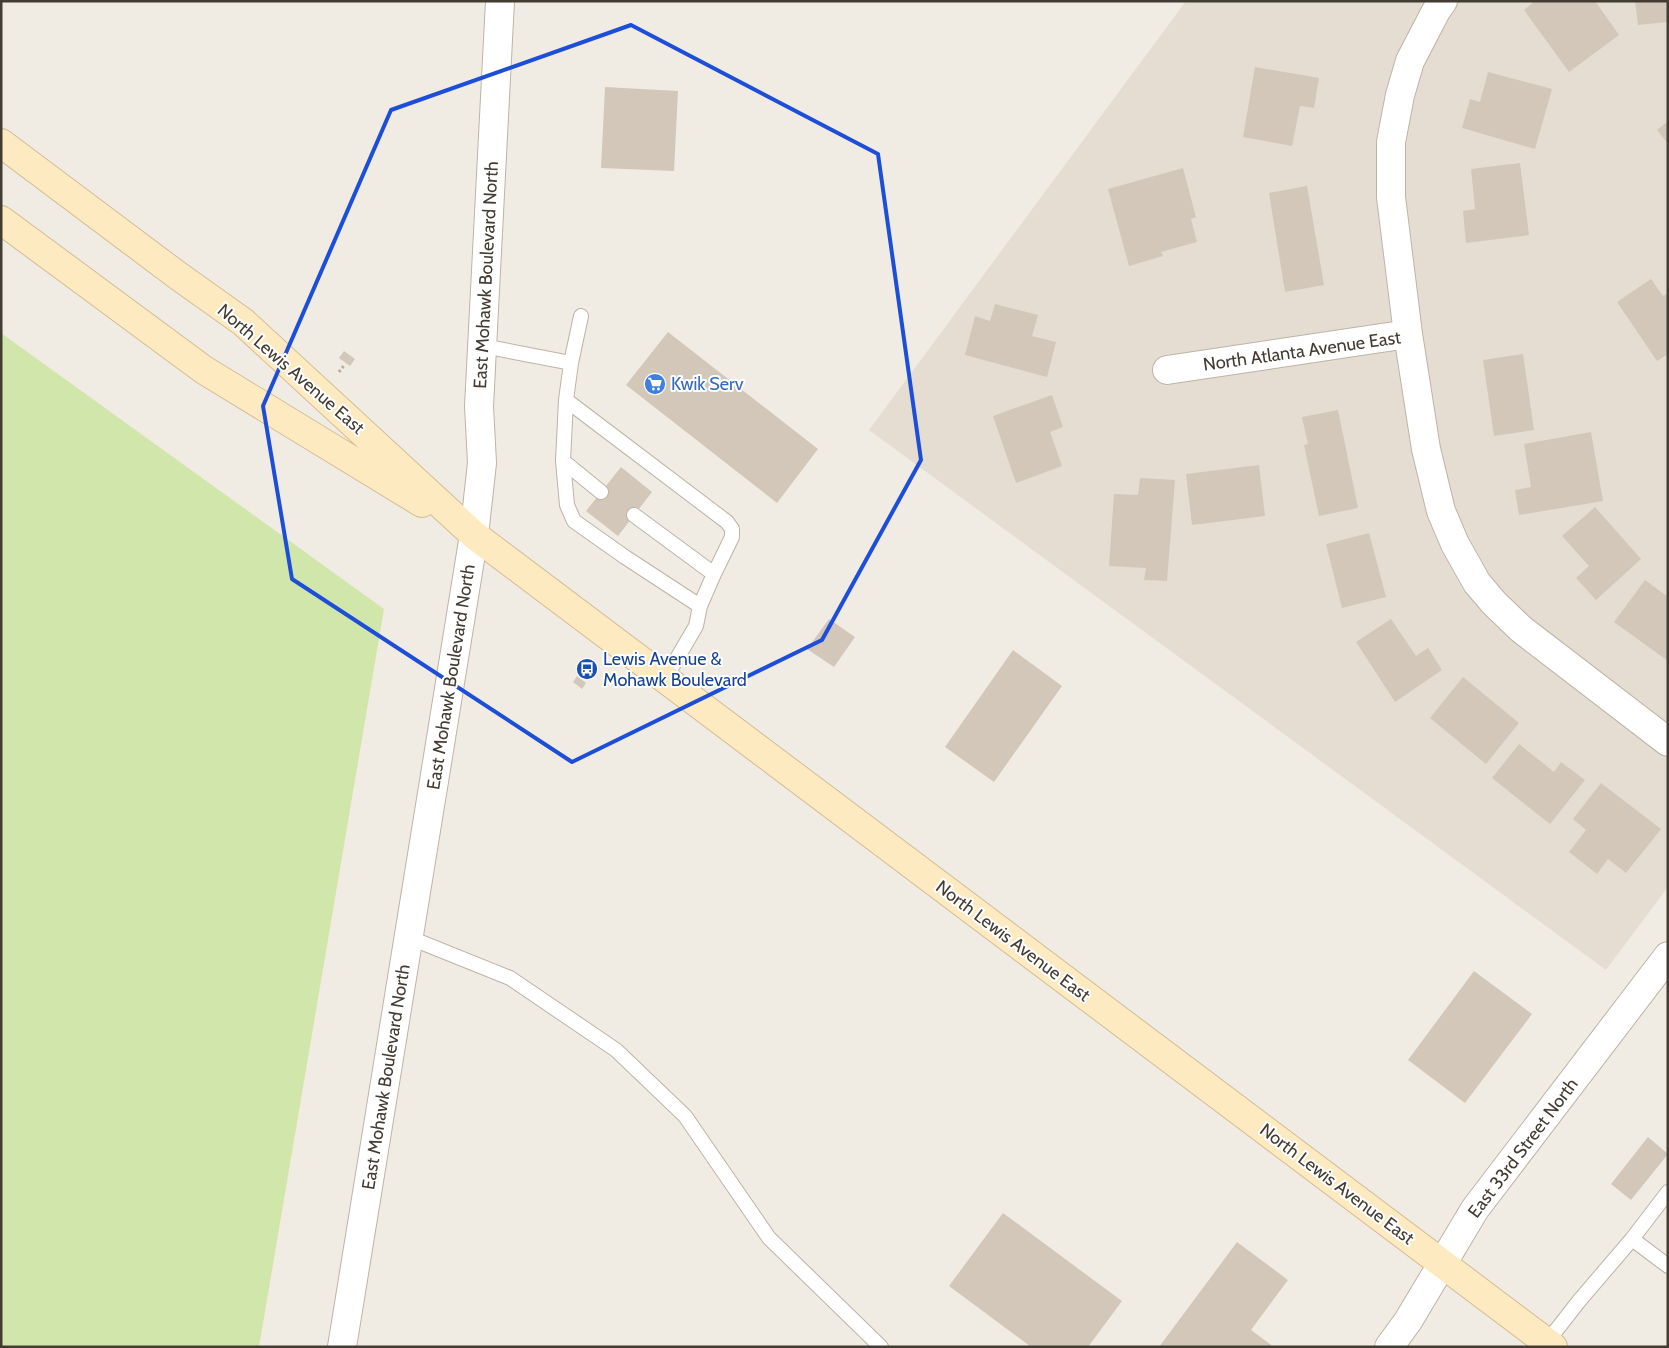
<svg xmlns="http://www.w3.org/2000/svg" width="1669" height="1348" font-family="Cabin,sans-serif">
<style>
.residential{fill:#e5ddd1}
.green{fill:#d0e6ab}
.building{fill:#d3c7b9}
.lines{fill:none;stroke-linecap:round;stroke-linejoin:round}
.service-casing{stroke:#bdb3a6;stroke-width:16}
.minor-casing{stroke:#bdb3a6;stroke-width:30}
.tertiary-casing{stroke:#bdb3a6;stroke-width:30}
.secondary-casing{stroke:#d2bc93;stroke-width:30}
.path{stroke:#bead97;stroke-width:3;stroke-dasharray:2.5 2.5;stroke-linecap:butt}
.service{stroke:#fff;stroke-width:14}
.minor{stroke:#fff;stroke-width:28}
.tertiary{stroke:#fff;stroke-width:28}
.secondary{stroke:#feeac0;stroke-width:28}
.marked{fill:none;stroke:#1d4ed8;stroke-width:4;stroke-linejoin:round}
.labels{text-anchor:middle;stroke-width:4;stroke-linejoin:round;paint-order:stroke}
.street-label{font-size:18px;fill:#433c33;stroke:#fff}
.shop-label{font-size:18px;fill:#366cbe;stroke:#fff;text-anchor:start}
.transit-label{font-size:18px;fill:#164399;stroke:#fff;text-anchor:start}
</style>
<rect width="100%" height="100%" fill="#f1ece3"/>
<path class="residential" d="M1186,1H1668V887L1606,970L869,430Z"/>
<path class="green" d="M1,333L384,609L259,1347H1Z"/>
<path class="building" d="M1535,1H1595L1619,35L1569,72L1524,10Z
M1635,1H1668V22L1638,25Z
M1255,67L1319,78L1314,108L1300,106L1292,146L1243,137Z
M1488,72L1552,89L1535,149L1462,128L1470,99L1480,102Z
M605,87L678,91L674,171L601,168Z
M1668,121V144L1657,130Z
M1520,163L1529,235L1466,243L1463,211L1475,209L1471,169Z
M1183,168L1196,217L1191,219L1197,242L1161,252L1163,256L1129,266L1108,189Z
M1307,186L1324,285L1285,292L1269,193Z
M1651,279L1663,296L1668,293V354L1657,361L1617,302Z
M995,304L1038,315L1032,336L1056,342L1047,377L965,355L975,316L990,321Z
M668,332L818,449L777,503L626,385Z
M344,351L355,359L350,366L339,358Z
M1523,354L1534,430L1494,436L1483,360Z
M1052,395L1063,427L1050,432L1062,466L1016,483L993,416Z
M1338,410L1358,508L1319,516L1304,445L1308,444L1302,417Z
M1591,432L1603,501L1519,515L1515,490L1531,487L1524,444Z
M1259,465L1265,516L1192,525L1186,474Z
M621,467L652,492L618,536L586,511Z
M1140,478L1175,480L1167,581L1144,580L1146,568L1109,566L1114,494L1138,495Z
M1595,507L1641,559L1596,600L1576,578L1589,566L1562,536Z
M1369,533L1386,597L1342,608L1326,544Z
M1645,580L1668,597V661L1614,622Z
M829,619L855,637L834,667L807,649Z
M1391,619L1416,656L1428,648L1442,670L1395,702L1356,642Z
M1013,650L1062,686L994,782L945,747Z
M577,676L586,683L582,689L573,682Z
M1463,677L1519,723L1486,764L1430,718Z
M1519,744L1554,772L1561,762L1585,780L1550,824L1492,778Z
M1601,783L1661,829L1626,873L1608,859L1597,874L1569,852L1586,830L1573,819Z
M1474,971L1532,1014L1465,1103L1408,1060Z
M1648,1137L1668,1154L1631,1200L1611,1184Z
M1003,1213L1122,1301L1088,1347H1031L949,1286Z
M1237,1242L1288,1280L1251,1330L1274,1347H1159Z"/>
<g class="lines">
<g class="service-casing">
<path id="service" d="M483,346L571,363L581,316
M571,363L566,400L563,461L601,492
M566,400L727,522L732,529V537L714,574
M563,461L567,505L574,521L625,557L700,606
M634,515L714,574L700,606L696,626L665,679
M408,937L510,978L616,1050L685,1116L769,1238L881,1347
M1632,1239L1668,1266
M1547,1342L1579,1301L1632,1239L1668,1192"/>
</g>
<g class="minor-casing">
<path id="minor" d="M1443,1L1436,11L1410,61L1400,95L1391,142V197L1408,334L1426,449L1441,511L1455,544L1477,583L1494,603L1521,629L1668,742
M1167,370L1408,334
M1389,1347L1408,1321L1475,1209L1668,956"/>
</g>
<g class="tertiary-casing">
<path id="tertiary" d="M342,1347L474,535L482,463L479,406L500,1"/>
</g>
<g class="secondary-casing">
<path id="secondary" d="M1,143L177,275L243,322L474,535L1553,1347
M1,220L204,370L422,503"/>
</g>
<path class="path" d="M339,372L345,364"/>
<use href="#service" class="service"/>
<use href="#minor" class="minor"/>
<use href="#tertiary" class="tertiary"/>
<use href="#secondary" class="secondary"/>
</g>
<path class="marked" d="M631,25L878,154L921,460L822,640L572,762L292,579L263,406L391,110Z"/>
<defs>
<g id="supermarket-disc" transform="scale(1.125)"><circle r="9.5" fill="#3f7fe0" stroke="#fff"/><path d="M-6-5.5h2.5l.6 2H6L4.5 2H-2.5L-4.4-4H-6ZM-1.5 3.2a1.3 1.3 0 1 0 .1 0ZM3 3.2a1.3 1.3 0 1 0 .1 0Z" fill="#fff"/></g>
<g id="bus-disc" transform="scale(1.125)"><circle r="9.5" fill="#1a4fb4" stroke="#fff"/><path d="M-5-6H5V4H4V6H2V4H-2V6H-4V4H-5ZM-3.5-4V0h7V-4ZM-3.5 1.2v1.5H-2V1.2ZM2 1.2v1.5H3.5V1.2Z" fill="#fff"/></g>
</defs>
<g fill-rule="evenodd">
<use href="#supermarket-disc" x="655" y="384"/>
<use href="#bus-disc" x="587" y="669"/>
</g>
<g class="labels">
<g class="street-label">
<text transform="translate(486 275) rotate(-87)" y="6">East Mohawk Boulevard North</text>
<text transform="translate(1302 351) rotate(-8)" y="6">North Atlanta Avenue East</text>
<text transform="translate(291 369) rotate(41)" y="6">North Lewis Avenue East</text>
<text transform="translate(451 677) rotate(-81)" y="6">East Mohawk Boulevard North</text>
<text transform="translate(1013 941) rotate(37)" y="6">North Lewis Avenue East</text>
<text transform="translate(386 1077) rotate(-81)" y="6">East Mohawk Boulevard North</text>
<text transform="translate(1523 1148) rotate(-53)" y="6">East 33rd Street North</text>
<text transform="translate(1337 1184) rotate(37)" y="6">North Lewis Avenue East</text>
</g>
<g class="shop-label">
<text x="671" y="390">Kwik Serv</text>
</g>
<g class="transit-label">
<text x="603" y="665">Lewis Avenue &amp;<tspan x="603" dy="21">Mohawk Boulevard</tspan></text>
</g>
</g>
<rect width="1669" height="1348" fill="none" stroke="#433c33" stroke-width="5"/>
</svg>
